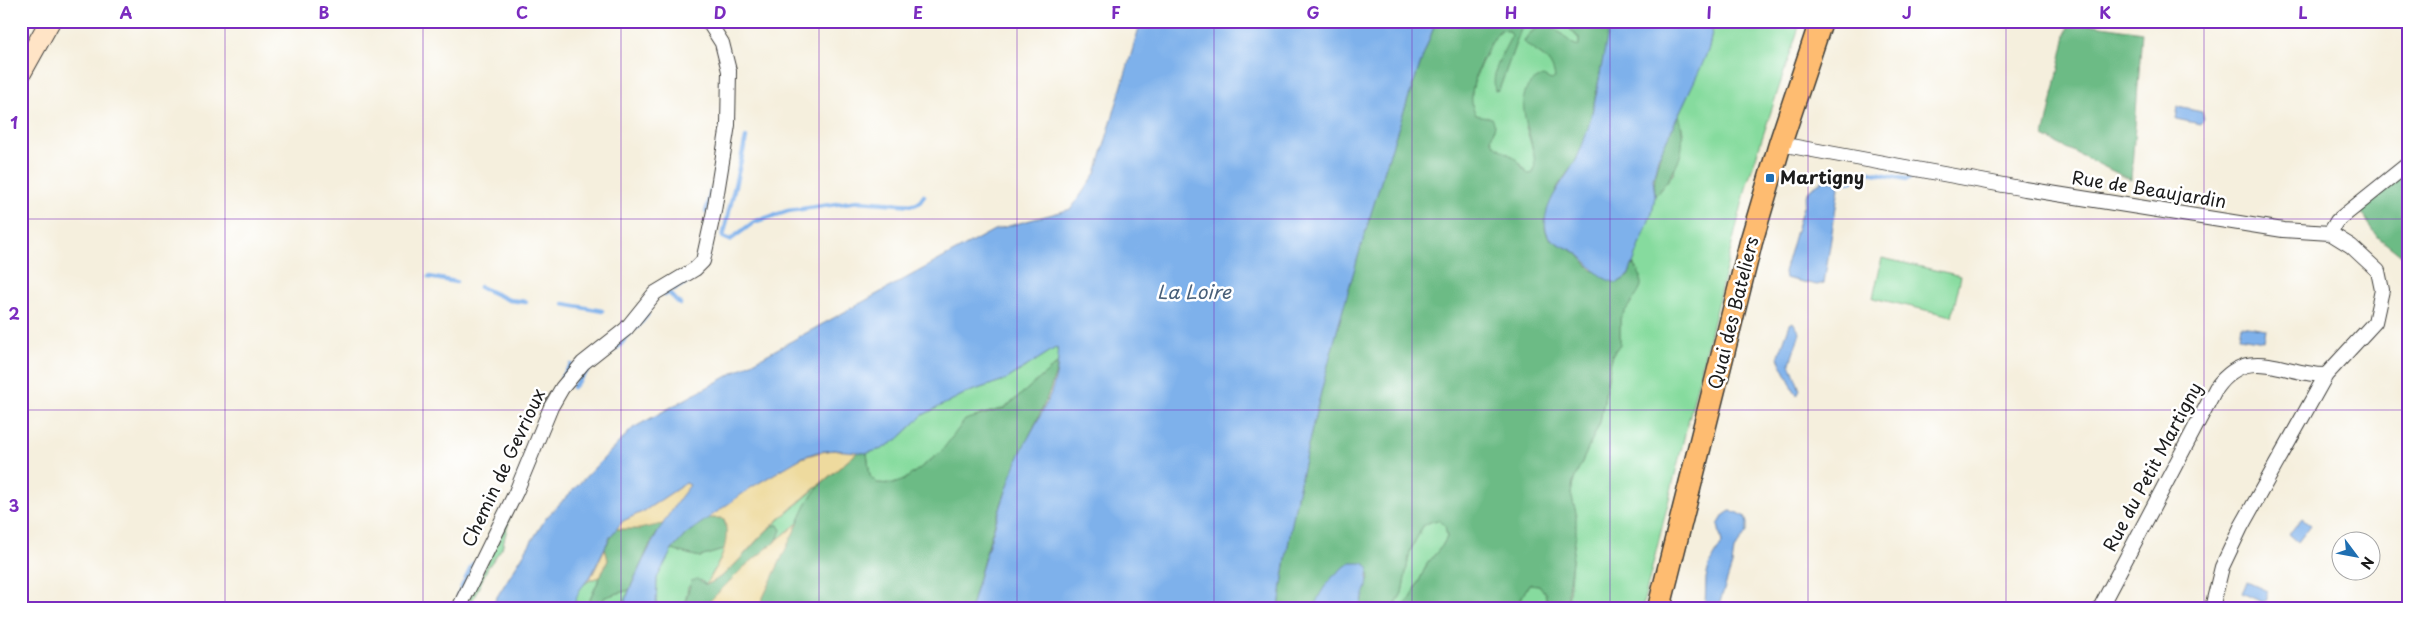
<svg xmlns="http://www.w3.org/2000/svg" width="2429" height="629" font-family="'Playpen Sans',sans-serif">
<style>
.green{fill:#86db9e;stroke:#517c5d}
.forest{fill:#6cbb85;stroke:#446c50}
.sand{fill:#eeda9e;stroke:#857b5d}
.water{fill:#7eb1eb;stroke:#4d6684}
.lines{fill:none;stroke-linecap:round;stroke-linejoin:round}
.stream{stroke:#7eb1eb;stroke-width:4.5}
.street-casing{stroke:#3d3c39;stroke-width:16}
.secondary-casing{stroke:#3d3c39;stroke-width:22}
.primary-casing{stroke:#3d3c39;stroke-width:25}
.street{stroke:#fff;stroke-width:14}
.secondary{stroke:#ffe4c6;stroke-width:20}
.primary{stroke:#febc71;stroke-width:22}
.grid{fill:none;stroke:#7b2cbf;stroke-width:1;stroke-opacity:0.55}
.poi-dot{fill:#1f6fb2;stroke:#fff;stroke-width:2}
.labels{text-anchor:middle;stroke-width:5;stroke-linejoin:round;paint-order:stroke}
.poi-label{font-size:18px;font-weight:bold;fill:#1c1c1c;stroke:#fff;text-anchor:start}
.street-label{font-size:18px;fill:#1c1c1c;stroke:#fff}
.water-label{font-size:19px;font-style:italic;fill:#485f79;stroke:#fff}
.neatline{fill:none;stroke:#7b2cbf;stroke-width:2}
.grid-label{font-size:16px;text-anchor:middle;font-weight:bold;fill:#7b2cbf}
</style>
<rect width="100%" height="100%" fill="#fff"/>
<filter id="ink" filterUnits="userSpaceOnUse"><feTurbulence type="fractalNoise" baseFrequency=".02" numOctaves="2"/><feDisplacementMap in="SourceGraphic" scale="10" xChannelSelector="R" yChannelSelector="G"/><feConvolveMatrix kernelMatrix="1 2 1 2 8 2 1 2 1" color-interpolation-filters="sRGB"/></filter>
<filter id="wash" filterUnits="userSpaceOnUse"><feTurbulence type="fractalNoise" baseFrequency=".0096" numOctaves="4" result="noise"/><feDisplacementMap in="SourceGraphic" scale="20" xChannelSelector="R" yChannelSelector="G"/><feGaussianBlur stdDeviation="1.12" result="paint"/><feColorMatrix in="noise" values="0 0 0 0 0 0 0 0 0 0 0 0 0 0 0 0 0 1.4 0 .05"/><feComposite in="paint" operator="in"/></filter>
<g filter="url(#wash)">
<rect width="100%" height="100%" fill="#f5efdd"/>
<path class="green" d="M1531,21H1562L1579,39V46C1565,44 1555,18 1538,27C1532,31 1527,35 1524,42C1538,56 1551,55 1556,79L1551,81L1526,127L1537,164L1533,173L1529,174C1523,170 1523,166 1519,162C1509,151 1492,152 1491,135L1495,125C1489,122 1479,119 1475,113C1461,97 1489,44 1500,30L1508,31L1512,35L1507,45L1499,90L1518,37L1521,29Z
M1714,21H1801L1747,184L1642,608H1568L1576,513L1571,494L1573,482L1600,422L1612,355L1620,344V318L1636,295L1641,277L1633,263L1652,212L1655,196L1674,173L1683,132L1679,114L1709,48Z
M1882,258L1961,276L1952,316L1873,298Z
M1057,347L1058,363L1005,408L979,415L940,453L904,480L893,484L877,483L870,476L867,453L882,449L898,439L923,415L966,393L1007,379Z
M822,483L809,499L798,523L777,540L781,530L778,525L772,526Z
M510,517L502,548L488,567L469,608H465Z
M1438,520L1445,525L1447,537L1442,546L1427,564L1411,599L1402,608H1394L1402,593L1410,551L1423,526L1430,522Z
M726,549L706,585L701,580L688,587L684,608H656L657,578L672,550L700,557Z
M600,577L586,608H573C579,589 580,583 600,577Z
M1529,584L1539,585L1545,593L1548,608H1516Z
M629,590L622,608H598L605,597Z"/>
<path class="forest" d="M1436,21H1531L1521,29L1518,37L1499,90L1495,91C1491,70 1503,53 1512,35L1508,31L1500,30C1486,47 1462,93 1476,115L1492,118L1495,125L1491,140C1498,151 1509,152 1518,161C1522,166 1523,170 1529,174L1533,173C1543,148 1500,90 1543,76L1551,80L1555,78C1551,55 1538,56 1524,42C1527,35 1532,31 1538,28C1555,18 1565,44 1579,46V38L1562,21H1611L1587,136L1575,162L1558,186L1547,214L1545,229L1549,238L1578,254L1592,270L1617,283L1628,277L1633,263L1641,277V286L1637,295L1620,318V344L1612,355L1600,422L1573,482L1571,494L1576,513V533L1568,589V608H1548L1545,593L1539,585L1529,584L1516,608H1402L1411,598L1427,564L1442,546L1447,537L1445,525L1438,520L1430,522L1423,526L1410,551L1402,593L1394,608H1359L1370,575L1329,581L1314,608H1279C1291,510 1314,415 1340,320C1368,219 1399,120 1436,21Z
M2069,21L2142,32L2131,180L2044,137Z
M1679,114C1688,152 1679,167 1655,196C1651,165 1666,142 1679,114Z
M2408,164V261L2379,238L2356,206Z
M1058,363C1050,400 1030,431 1016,465C997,511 983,560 971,608H758L809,499L822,483L859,451L867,453L870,476L877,483L893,484L904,480L940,453L965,420L1005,408Z
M708,518H722C729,526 727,539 726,549L700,557L672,550L686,534Z
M654,524H663L650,544L629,590L605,597L598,608H586L608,560L605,548L615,529H639Z
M778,525L781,530L777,540L743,568L703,608H684L691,581L697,579L706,585C733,574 750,545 772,526Z"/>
<path class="sand" d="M834,450L859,451C829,477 797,502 768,529C748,547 732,574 706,585C719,564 730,546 725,521L722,518H708C746,491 787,455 834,450Z
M686,483L691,485L663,524L639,529H615L623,521L644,511Z
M798,523L758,608H703L743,568Z
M605,548L608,560L600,577L586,581L593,574Z"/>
<path class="water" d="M1141,21H1436C1399,120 1368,219 1340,320C1314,415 1291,509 1279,608H971C983,561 998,514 1014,468C1028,430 1064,390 1057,347L1007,379L966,393L923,415L898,439L882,449L867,453L834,450L817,452L803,457L752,487L686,534L672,550L657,578L656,608H622C640,564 660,522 690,485L686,483L644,511L623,521L610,537L592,574L579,591L573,608H490L546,518L633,428L994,230L1071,209L1096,173Z
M1611,21H1714L1709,48L1702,65L1658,158L1653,179L1655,196L1652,212L1640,245L1628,276L1617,283C1596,278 1593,266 1578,254C1568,246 1549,244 1546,230C1540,205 1567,178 1577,158C1597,114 1599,67 1611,21Z
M2178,107L2202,112L2204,120L2200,124L2176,119Z
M1825,179L1837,183L1839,188L1824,283L1817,285L1785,278L1784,272L1806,196L1811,188Z
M1793,322L1800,333L1790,363L1800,390L1797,396L1778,358L1790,324Z
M2241,325L2266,329L2264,341L2239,337Z
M1730,511L1737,512L1745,517L1747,523V532L1734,550L1732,565L1718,608H1705L1706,578L1709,566L1722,543L1718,525L1724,515Z
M2302,518L2311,525L2298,542L2289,534Z
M1351,563H1363L1369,567L1367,587L1359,608H1314C1320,590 1334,571 1351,563Z
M2247,582L2267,591V600L2262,602L2242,593Z"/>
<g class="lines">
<path class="stream" d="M746,138L723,237L730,240L754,222L788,211L858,201L914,205L919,203L924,196
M1837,183L1862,178L1864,171L1907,179L1912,176L1931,179
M706,212L711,191
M429,277L456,282
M480,287L509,300L526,302
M674,289L690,280
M665,295L668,292L680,304
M564,304L602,311
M636,328L647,315
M597,361L619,346L630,333
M562,377L571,365
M573,387L591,366
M458,595L473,564"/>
</g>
</g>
<g filter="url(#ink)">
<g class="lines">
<g class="street-casing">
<path id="street" d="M1780,144L2025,189L2283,230L2330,233L2351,246L2378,271L2382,290L2375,322L2326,375
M2330,233L2337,221L2408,164
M459,608L516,492L551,407L562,388L583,363L626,329L655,293L695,269L703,261L714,211L728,125L729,71L722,43L708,21
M2100,608L2216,388C2249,343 2282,375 2326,375L2241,527L2222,567L2212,608"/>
</g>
<g class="secondary-casing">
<path id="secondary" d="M21,73L50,21"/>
</g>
<g class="primary-casing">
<path id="primary" d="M1659,608L1751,242L1780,144L1821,21"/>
</g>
<use href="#street" class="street"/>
<use href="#secondary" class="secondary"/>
<use href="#primary" class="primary"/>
</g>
</g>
<path class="grid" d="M225,21V608M423,21V608M621,21V608M819,21V608M1017,21V608M1214,21V608M1412,21V608M1610,21V608M1808,21V608M2006,21V608M2204,21V608M21,219H2408M21,410H2408"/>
<rect class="poi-dot" x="1765" y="173" width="10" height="10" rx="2.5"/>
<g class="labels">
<g class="poi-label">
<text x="1780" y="184">Martigny</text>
</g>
<g class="street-label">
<text transform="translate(2149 190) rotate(9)" y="6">Rue de Beaujardin</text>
<text transform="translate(1734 313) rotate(-76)" y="6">Quai des Bateliers</text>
<text transform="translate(2153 467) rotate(-62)" y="6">Rue du Petit Martigny</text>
<text transform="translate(504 468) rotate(-65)" y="6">Chemin de Gevrioux</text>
</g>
<g class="water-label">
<text x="1194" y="299">La Loire</text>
</g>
</g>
<rect width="2429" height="629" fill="none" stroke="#fff" stroke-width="55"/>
<g transform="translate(2356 556) rotate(122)"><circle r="24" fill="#ffffff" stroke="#a4a4a4"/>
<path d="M0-4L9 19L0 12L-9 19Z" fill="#1f6fb2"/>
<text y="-8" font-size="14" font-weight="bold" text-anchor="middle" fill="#1c1c1c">N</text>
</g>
<rect x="28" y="28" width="2374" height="574" class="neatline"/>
<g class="grid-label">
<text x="126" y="19">A</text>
<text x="324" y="19">B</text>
<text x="522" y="19">C</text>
<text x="720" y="19">D</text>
<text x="918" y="19">E</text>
<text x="1116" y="19">F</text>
<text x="1313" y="19">G</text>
<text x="1511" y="19">H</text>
<text x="1709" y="19">I</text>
<text x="1907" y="19">J</text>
<text x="2105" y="19">K</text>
<text x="2303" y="19">L</text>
<text x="14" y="129">1</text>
<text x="14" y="320">2</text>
<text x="14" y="512">3</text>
</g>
</svg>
